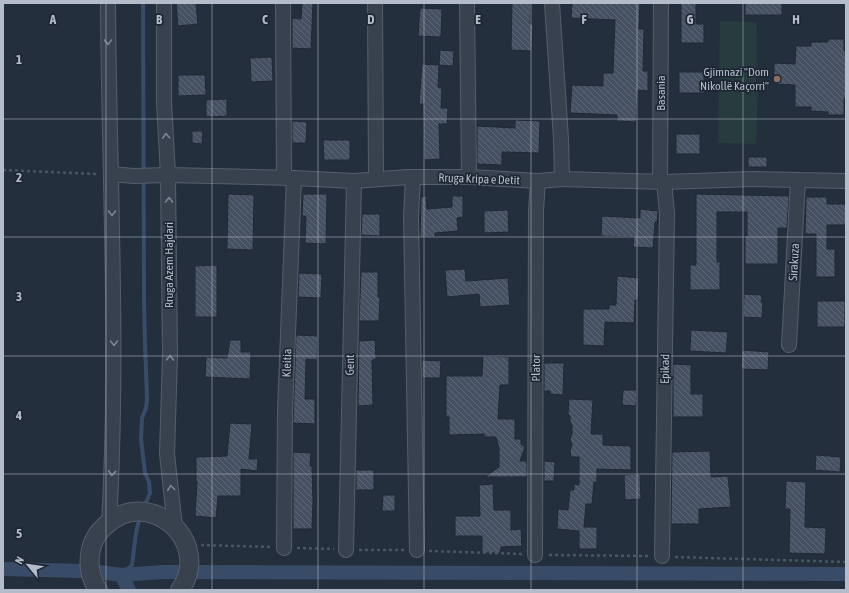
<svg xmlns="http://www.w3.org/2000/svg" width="849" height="593" font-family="'Asap Condensed',sans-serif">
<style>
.garden{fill:#263c3f}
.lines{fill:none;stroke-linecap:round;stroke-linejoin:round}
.stream{stroke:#394c67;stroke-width:4}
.canal{stroke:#394c67;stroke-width:14}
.building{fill:url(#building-back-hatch);stroke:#1f2835}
.minor-casing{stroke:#565f6c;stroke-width:16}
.tertiary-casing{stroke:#565f6c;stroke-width:20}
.path{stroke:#44595c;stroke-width:2.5;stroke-dasharray:3 3;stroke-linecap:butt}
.minor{stroke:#38414e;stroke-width:14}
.tertiary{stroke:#38414e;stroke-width:18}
.oneway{stroke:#7c8592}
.grid{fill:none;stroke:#b4bcc9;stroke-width:1;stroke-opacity:0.55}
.education-dot{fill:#8d6e63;stroke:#1d2633;stroke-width:1.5}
.labels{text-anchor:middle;stroke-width:3.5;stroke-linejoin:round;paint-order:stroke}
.poi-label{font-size:12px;fill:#b4bcc9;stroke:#1d2633;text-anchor:end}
.street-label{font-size:12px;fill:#b4bcc9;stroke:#1d2633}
.grid-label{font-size:13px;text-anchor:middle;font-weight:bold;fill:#b4bcc9;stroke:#1d2633;stroke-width:3.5;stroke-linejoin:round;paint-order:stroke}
</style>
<defs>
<pattern id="building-back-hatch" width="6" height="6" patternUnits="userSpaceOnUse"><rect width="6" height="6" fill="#455162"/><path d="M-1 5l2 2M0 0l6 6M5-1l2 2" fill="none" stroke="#5d6877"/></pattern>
</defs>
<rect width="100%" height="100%" fill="#242f3e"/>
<path class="garden" d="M720,21L757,22L756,83H758L756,144L718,143Z"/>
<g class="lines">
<path class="stream" d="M143,3C144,99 143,195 144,291C144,327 146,364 147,400L146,408L142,418L141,439L145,473L149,482L150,493L144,507
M121,575L132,565L136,533L139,520"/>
<path class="canal" d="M3,569L82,571
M99,572L121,575L163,572H179
M196,572L846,574
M121,575L129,590"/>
</g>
<path class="building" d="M176,3H196L198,24L178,26Z
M302,3H313L311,49L292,48V18L301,19Z
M512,3H531L530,24H533L532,51L511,50Z
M572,3H640L639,29H644L643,71H648V91L638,90L636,122L617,121V115L570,113L572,85L603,86V73H613L615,20L571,18Z
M681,3H696V24H704V43H681Z
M745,3H782V15H745Z
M420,8L442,9L441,37L418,36Z
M828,39H844V51L846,53V96L844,99V115H828V112L811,111V107H795V85L774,84V63L795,64L796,46H811V42H828Z
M440,50L454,51L453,66L439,65Z
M272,57L273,81L251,82L250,58Z
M422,64L439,65L438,87L442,88L441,108H448L447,124H439L440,159L424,160L423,104H419Z
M679,72H704V93H679Z
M178,75H205L206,95L178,96Z
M227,99V116L206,117V100Z
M515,120L540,121L539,153L502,152V165L477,164V126L515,128Z
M292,121L307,122L306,143H292Z
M192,131H203L202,144L192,143Z
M676,134H700V154H676Z
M323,140H350V160H324Z
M748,157H767V167H748Z
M228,194L254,195L253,250L227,249Z
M303,194H327L326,244L305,243L306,216H302Z
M696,194L789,196L787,228H778V264H745V236H747V212H717V262H720V290H690V265H696Z
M426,196L427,209L452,207V196H463V217L457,218L458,231L435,233V237H420L421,197Z
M806,197H827V204H846V225H827V249H835V277H816V234H805Z
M640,209L658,211L657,222H655L653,248L633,247L634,237L601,236L602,216L640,218Z
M508,210L509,232L484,233V211Z
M362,214H380V236L361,235Z
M217,265V317H195V266Z
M465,269L466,281L508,278L510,305L480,307L479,294L447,297L445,270Z
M361,272H378V297H380L379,321H359Z
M299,273L322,274L321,298L298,297Z
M617,276L639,278L638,300H635L634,323L605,322L604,346L583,345V309H609V305H616Z
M744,294L762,295L761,302H763L762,318L743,317Z
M817,301H845V327H817Z
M691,330L728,332L726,353L690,351Z
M296,335L318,336L317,360L306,359L305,399H315V424L293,423Z
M230,340H241V352H251L250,379L205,377L206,357L227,358Z
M375,340L376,359L372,360L373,405L358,406L359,341Z
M742,350L769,352L768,370L741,369Z
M483,356L509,357V385H500L498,419H515V439H521V444L525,447L520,461H527V477H485L499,467V448L496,437H484V434L449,435V417H446V376H482Z
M422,360L441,361L440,378H422Z
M544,363H564L563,395L550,394V391H544Z
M673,364L691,365V394H703V417H673Z
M623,390H637L636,406L622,405Z
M569,399L593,400L591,434H603V445L631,446V470L597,469V482H594L592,504H586L584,527H597V549H579V531L557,529L558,509L568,510L570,490H574V484L579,485V457H571L570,451L572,445L570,439L572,434V425L570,421V416L568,414Z
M230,423L252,424L249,459H258L257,471L241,469V496H218L216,518L195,516L197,481H196V457L227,456Z
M710,451L711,477L728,476L731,507L699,509V524H671L672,452Z
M293,452L311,453L310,466H312L313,501L312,529H293Z
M816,455L841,457L840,472L815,470Z
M544,461L555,462L554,481H544Z
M356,470H374V490H356Z
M640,474L641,499L625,500L624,475Z
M786,481L806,482L805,527L826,528L825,554L789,553L790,509H785Z
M493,484L494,510H511V530L521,529L522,546L501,547L500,553H482V536H455V516H480L479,485Z
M383,495H395V511H382Z"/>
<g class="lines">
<g class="minor-casing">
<path id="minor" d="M108,3C109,176 119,349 109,522
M164,3V102L168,175L170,355L167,454L175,527
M283,3L284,178
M375,3L376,179
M467,3L469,177
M552,3L561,139L562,179
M112,174L133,176L168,175L294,178L354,181L408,177H469L538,181L562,179L664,182L752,179L846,181
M413,177L411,217L417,550
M660,182L661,3
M789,345L798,180
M284,548L285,412L294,178
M346,550L354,181
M535,555L536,211L538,181
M662,556L667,213L664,182"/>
</g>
<g class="tertiary-casing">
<path id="tertiary" d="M98,590C90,578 88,563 91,549C93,540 98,532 105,526C147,484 214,541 180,590"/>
</g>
<path class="path" d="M3,170L98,174
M201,545L272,547
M297,548L334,549
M359,550H404
M429,551L522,554
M549,555L650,556
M675,557L846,562"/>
<use href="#minor" class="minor"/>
<use href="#tertiary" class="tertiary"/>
</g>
<defs><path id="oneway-chevron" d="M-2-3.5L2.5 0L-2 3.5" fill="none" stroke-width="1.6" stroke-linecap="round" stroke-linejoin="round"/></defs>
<g class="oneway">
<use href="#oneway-chevron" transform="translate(108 42) rotate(90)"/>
<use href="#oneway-chevron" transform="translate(166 136) rotate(-93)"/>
<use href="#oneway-chevron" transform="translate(169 200) rotate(-90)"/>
<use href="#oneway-chevron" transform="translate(112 213) rotate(89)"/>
<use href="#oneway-chevron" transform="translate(114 343) rotate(89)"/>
<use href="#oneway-chevron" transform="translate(170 358) rotate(-89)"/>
<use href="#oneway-chevron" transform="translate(112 473) rotate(94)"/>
<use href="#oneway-chevron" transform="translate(171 488) rotate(-97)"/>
</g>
<path class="grid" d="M106,3V590M212,3V590M318,3V590M424,3V590M531,3V590M637,3V590M743,3V590M3,119H846M3,237H846M3,356H846M3,474H846"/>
<circle class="education-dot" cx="777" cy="79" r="4"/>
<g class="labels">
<g class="poi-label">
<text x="769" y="76">Gjimnazi "Dom<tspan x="769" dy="14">Nikollë Kaçorri"</tspan></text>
</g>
<g class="street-label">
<text transform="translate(661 93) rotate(-90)" y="4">Basania</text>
<text transform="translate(479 179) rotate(2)" y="4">Rruga Kripa e Detit</text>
<text transform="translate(794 262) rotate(-87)" y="4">Sirakuza</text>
<text transform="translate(169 265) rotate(-90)" y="4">Rruga Azem Hajdari</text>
<text transform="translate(287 363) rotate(-88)" y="4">Kleitia</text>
<text transform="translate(350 365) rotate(-89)" y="4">Gent</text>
<text transform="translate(536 368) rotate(-90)" y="4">Plator</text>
<text transform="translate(665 369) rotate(-89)" y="4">Epikad</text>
</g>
</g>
<g class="grid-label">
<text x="53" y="24">A</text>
<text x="159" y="24">B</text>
<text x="265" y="24">C</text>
<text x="371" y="24">D</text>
<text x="478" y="24">E</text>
<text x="584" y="24">F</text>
<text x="690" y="24">G</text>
<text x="796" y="24">H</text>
<text x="19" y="64">1</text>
<text x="19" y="182">2</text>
<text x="19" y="301">3</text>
<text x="19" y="420">4</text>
<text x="19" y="538">5</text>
</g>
<rect width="849" height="593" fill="none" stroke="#b4bcc9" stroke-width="8"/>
<g transform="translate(28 565) rotate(299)" stroke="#1d2633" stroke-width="3" paint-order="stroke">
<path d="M0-3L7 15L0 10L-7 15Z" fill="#b4bcc9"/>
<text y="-6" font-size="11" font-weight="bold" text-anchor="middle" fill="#b4bcc9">N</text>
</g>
</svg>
